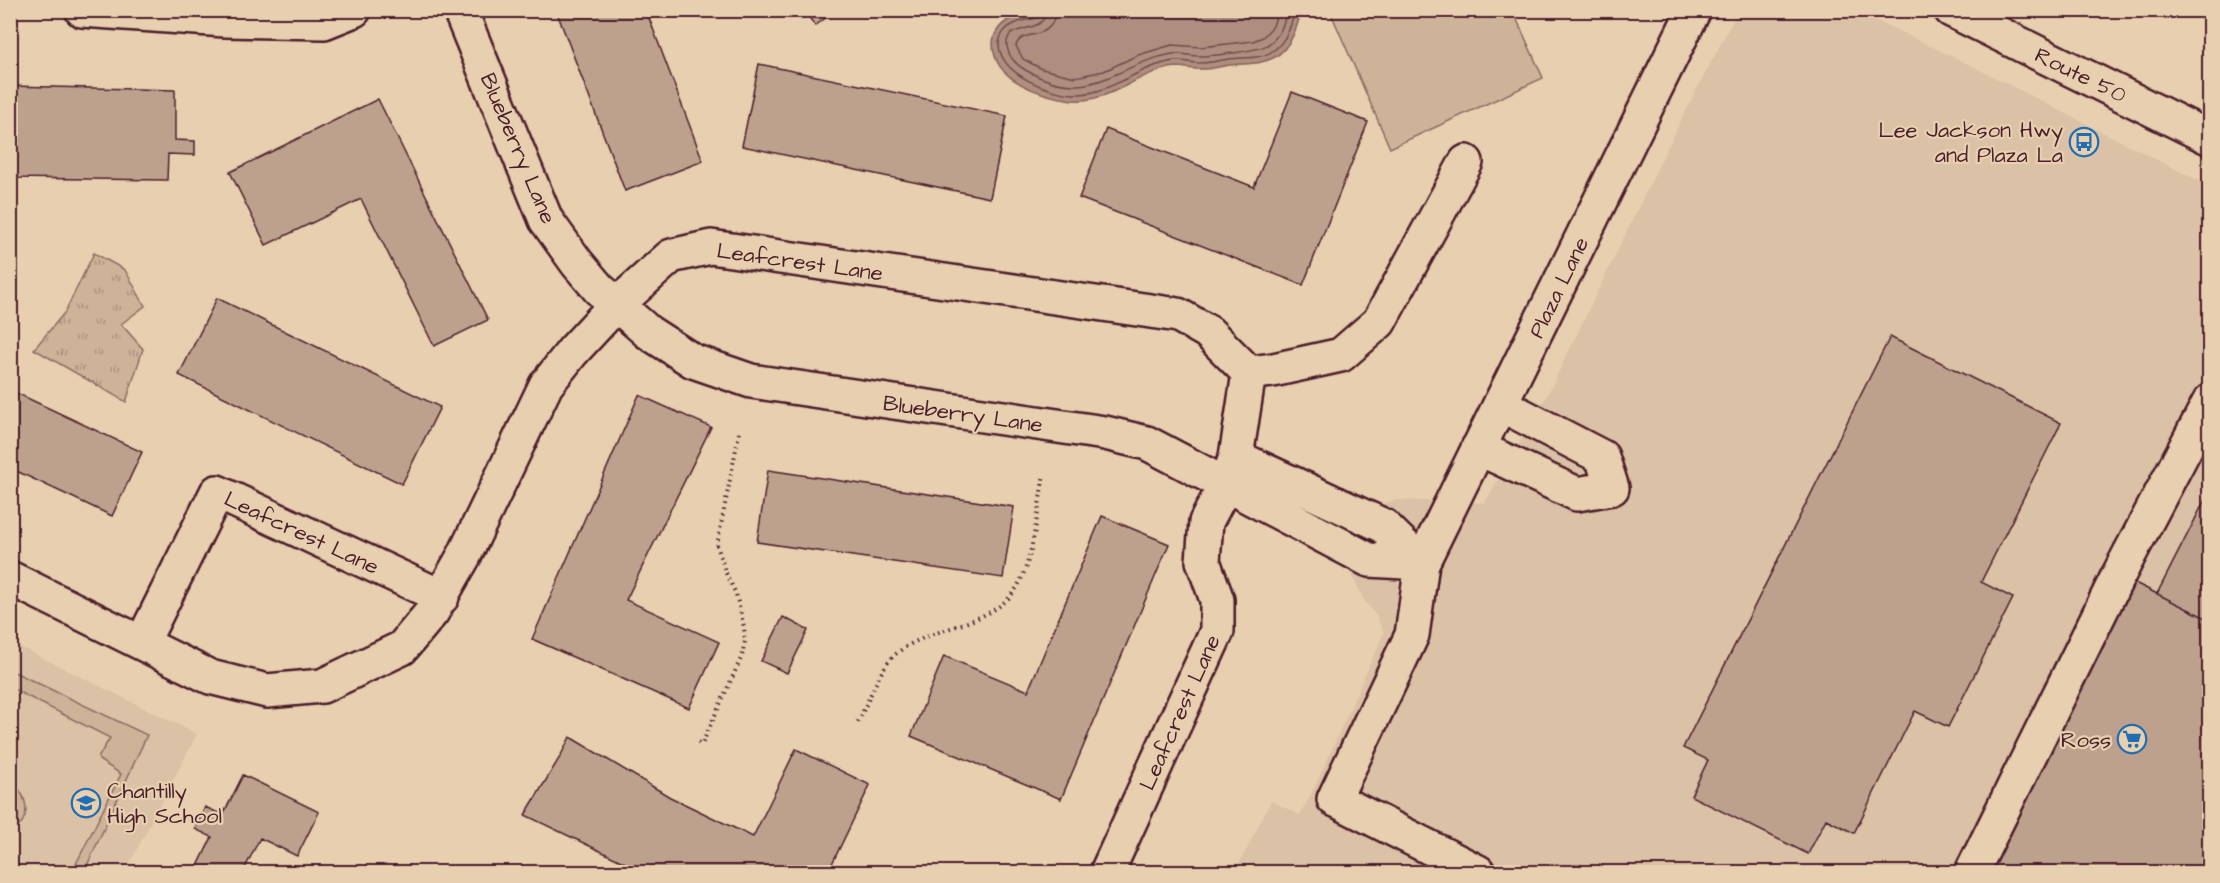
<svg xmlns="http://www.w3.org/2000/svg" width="2220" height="883" font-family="'Architects Daughter',sans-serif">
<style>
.built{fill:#dbc1a5}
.grass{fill:#ceb399;stroke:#8c6962;stroke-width:1.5}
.park{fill:url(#park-tufts);stroke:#8c6962;stroke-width:1.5}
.water{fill:#ae8e7e;stroke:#86625d;stroke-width:1.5}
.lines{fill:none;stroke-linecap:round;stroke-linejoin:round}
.shore{stroke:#724b4c;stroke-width:1.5}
.building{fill:#bea18d;stroke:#4a1f2b;stroke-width:1.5}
.minor-casing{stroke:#4a1f2b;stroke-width:38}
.highway-casing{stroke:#4a1f2b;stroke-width:38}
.path{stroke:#4a1f2b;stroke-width:4;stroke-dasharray:1.5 4.5;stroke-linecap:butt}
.minor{stroke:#e7cfaf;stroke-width:33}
.highway{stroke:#e7cfaf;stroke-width:33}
.labels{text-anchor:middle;stroke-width:4.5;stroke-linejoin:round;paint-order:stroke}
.street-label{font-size:22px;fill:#4a1f2b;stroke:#e7cfaf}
.poi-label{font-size:22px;fill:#4a1f2b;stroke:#e7cfaf;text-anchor:end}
</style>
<defs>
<pattern id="park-tufts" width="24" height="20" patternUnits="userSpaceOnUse" patternTransform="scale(1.5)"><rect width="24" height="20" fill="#ceb399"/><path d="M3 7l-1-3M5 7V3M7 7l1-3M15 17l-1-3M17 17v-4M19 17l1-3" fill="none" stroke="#a9917d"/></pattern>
</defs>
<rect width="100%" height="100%" fill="#e7cfaf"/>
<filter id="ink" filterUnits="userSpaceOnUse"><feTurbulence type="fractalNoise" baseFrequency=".0167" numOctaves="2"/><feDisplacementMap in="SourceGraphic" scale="12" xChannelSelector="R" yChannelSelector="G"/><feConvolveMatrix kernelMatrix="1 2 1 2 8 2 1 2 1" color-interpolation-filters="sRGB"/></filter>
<g filter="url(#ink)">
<path class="built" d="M1738,11H1856L1962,61L2209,186V872H1235L1271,801L1300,815L1314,789L1384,633L1377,617L1363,598L1349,568L1356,538L1363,526L1380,505L1395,500L1485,503L1549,392L1681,120Z
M10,642L197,734L125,872H11Z"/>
<path class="grass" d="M1330,11H1513L1543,78L1390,148Z
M10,670L147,735L84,872H72L121,774L99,760V756L110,738L11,688Z
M10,782C25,791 32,812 19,826L11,825Z"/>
<path class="park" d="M94,253L125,270L145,306L121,324L143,349L126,402L34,349L65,312Z"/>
<path class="water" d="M1055,10H1301V11C1297,28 1291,47 1275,57C1260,65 1247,63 1230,65C1220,66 1209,70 1199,69C1191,69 1183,67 1176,67C1140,70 1110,104 1072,100C1042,96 993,81 993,44C993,33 1001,24 1010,19C1023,12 1040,13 1055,10Z"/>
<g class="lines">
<path class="shore" d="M1039,10L1036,18C1028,20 1021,20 1014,24C1005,28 999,36 999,45C1001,75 1049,93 1075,94C1111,95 1139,65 1175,61C1184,60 1193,64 1202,63C1211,63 1220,60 1229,59C1245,57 1261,60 1274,50C1287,40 1291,26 1295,10
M1046,10C1045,37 1004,21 1007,46C1009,59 1018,66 1029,72C1091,106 1116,64 1172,54C1181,53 1191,56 1200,56C1212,56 1258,51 1267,45C1280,37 1284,24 1287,10
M1055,10C1054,44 1021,27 1016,46L1023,59L1042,69L1075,77L1104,71L1138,55L1172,45L1201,47L1253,41L1263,37L1273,26L1278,10"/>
</g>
<path class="building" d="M556,10H646L703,161L625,191Z
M804,10H836L815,26Z
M759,64L1007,116L990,198L742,146Z
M10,86L175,90V140L195,141V155L168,154L167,180L10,178Z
M1292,92L1368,122L1303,285L1079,198L1106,129L1254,187Z
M378,99L488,320L434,346L361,199L266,245L230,172Z
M217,298L440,407L402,484L179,375Z
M1890,337L2061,423L1981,582L2013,598L1948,727L1915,711L1854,833L1826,819L1808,854L1691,796L1708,760L1683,748Z
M10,390L142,452L112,516L10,468Z
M639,395L711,427L626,600L719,642L689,708L532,639Z
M768,470L1014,507L1003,578L757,542Z
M2210,490V620L2157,594Z
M1102,516L1169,544L1061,799L911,736L944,656L1028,691Z
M2133,582L2210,620V858L2202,872H1988Z
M783,617L808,630L787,673L761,661Z
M570,737L670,797L753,837L796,749L870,785L828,872H644L525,815L560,757Z
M243,775L319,812L297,856L260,838L243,872H195L212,837L195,829L205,807L223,815Z"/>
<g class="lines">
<g class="minor-casing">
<path id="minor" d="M82,10L225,20L324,22L354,10
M460,10L546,220L577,263L599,289L648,332L693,361L751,381L1105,433L1147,443L1369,560L1422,563
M1478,448L1577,494L1612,488L1602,457L1500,404
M1236,457L1384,526L1422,563
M10,578L210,677L267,691L322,686L402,648L432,612L464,556L546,385L573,351L610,311L671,256L711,247L1178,315L1208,332L1249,373L1273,370L1341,355L1379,322L1466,162
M142,643L217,492L442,597
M1107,872L1217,631V600L1203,561L1206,522L1226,484L1236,457L1249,373
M1478,872L1334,799L1412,635L1422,563L1694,10
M1972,872L2118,576L2210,401"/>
</g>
<g class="highway-casing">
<path id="highway" d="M1951,10L2210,138"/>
</g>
<path class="path" d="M858,722C866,706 879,673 889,661C917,627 986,629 1013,593C1033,568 1038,506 1044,474
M698,742L702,744L742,656L745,641L744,627L736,594L725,571L717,545L740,429"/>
<use href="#minor" class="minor"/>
<use href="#highway" class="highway"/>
</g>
</g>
<defs>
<g id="bus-ring" transform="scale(1.5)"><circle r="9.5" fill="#e7cfaf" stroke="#1f6fb2" stroke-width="1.5"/><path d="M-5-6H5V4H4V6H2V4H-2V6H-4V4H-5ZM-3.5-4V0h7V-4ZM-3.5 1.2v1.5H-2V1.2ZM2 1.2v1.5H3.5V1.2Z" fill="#1f6fb2"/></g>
<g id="supermarket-ring" transform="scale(1.5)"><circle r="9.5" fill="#e7cfaf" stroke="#1f6fb2" stroke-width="1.5"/><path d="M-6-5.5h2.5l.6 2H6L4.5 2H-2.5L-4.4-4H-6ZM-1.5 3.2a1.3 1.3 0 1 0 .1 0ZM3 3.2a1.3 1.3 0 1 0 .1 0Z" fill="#1f6fb2"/></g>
<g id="school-ring" transform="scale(1.5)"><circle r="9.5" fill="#e7cfaf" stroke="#1f6fb2" stroke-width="1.5"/><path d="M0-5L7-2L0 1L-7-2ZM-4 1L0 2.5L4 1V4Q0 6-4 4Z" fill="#1f6fb2"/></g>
</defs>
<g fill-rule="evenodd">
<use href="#bus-ring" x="2084" y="142"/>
<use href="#supermarket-ring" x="2132" y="739"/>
<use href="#school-ring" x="86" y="803"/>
</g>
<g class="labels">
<g class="street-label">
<text transform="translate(2081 74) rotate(26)" y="8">Route 50</text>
<text transform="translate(519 148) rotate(67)" y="8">Blueberry Lane</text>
<text transform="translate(800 261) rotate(8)" y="8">Leafcrest Lane</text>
<text transform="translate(1558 287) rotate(-64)" y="8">Plaza Lane</text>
<text transform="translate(963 413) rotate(8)" y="8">Blueberry Lane</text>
<text transform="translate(302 532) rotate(25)" y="8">Leafcrest Lane</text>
<text transform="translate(1179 712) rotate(-66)" y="8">Leafcrest Lane</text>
</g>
<g class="poi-label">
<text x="2063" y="137">Lee Jackson Hwy<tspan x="2063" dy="25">and Plaza La</tspan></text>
<text x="2111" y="747">Ross</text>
<text x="107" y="798" text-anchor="start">Chantilly<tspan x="107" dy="25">High School</tspan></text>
</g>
</g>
<rect width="2220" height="883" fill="none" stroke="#e7cfaf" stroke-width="36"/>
<rect x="18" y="18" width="2184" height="847" fill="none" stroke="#4a1f2b" stroke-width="2" filter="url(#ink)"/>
</svg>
